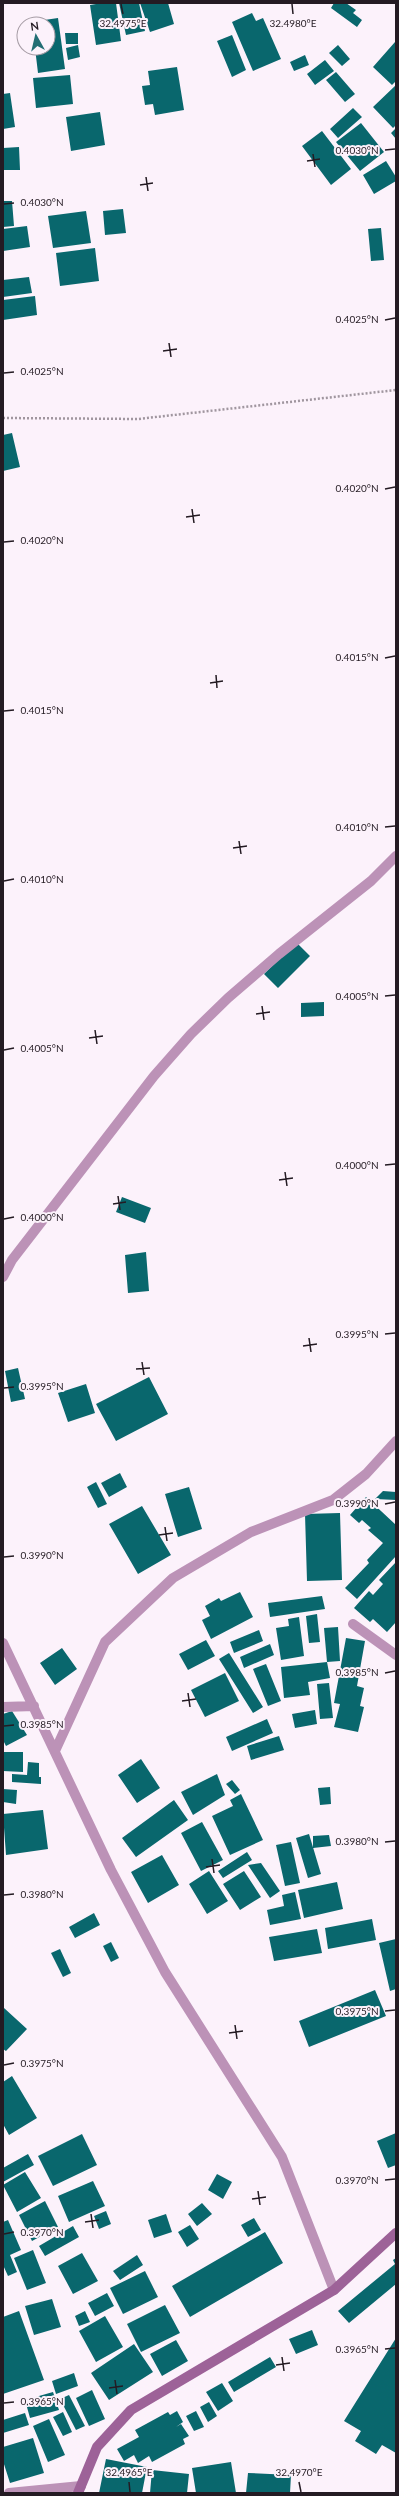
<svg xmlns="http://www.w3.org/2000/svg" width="399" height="2496" font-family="Lato,sans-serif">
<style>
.building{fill:#09676d}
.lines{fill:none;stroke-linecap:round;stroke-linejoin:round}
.path{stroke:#a0969f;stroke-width:2.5;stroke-dasharray:2 2;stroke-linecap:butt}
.lane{stroke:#bc92b7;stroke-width:10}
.street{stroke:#bc92b7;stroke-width:10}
.secondary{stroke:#9d6298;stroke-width:10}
.ticks{fill:none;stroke:#241b23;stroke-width:1.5}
.ticks-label{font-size:10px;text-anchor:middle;fill:#241b23;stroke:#fcf2fb;stroke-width:4;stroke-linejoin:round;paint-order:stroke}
</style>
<rect width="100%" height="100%" fill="#fcf2fb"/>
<path class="building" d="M102,3H116L121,41L96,45L90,5Z
M119,3H139L145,31L126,35Z
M140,3H168L174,24L150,32Z
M334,3H346L356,10L353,13L362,20L357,27L331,8Z
M252,13L256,21L263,18L281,59L253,71L232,22Z
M58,18L65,69L38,73L35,48H48V24H31V22Z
M65,33H78V44H66Z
M232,35L246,70L232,77L217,41Z
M395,42L396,81L392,85L373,67Z
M78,45L80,57L68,60L66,48Z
M338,45L350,59L342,66L329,53Z
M305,55L309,65L294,71L290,62Z
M325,60L334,71L315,85L307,74Z
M177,67L184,110L155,115L153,104L145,105L142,86L150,85L148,71Z
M336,72L355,94L345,102L326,80Z
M70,75L73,104L36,108L33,78Z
M396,85V125L393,128L373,107Z
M10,93L15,127L3,129V94Z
M353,108L362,117L338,138L330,129Z
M100,112L105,145L71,151L66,117Z
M361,123L384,152L360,171L336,142Z
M396,128V139L391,133Z
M322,131L351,169L331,185L302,146Z
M19,147L20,170H3V148Z
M386,161L396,177V181L374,194L363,175Z
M3,201H12L14,226L3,227Z
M123,209L126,233L105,235L103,211Z
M86,211L91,243L53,248L48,216Z
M27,226L30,247L3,251V229Z
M381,228L384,260L371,261L368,229Z
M95,248L99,281L60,286L56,253Z
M29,277L32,293L3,297V280Z
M35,296L37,315L3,320V300Z
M12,433L20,467L3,471V435Z
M296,942L310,956L278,988L264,974Z
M324,1002V1016L301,1017V1003Z
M122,1197L151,1208L145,1223L116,1212Z
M146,1252L149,1291L128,1293L125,1255Z
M18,1368L25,1399L11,1402L5,1371Z
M149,1377L168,1414L116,1441L96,1404Z
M86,1384L95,1413L68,1422L58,1393Z
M120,1473L127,1487L109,1497L101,1483Z
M96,1482L107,1504L98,1508L87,1487Z
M189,1487L202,1529L178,1537L165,1494Z
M383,1491L396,1492V1500L375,1499Z
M366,1497L396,1525V1556L357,1599L345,1588L369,1563L367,1560L383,1543L368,1530L371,1528L362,1520L359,1523L350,1515Z
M142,1506L171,1555L138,1574L109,1524Z
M340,1513L342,1580L307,1581L305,1514Z
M396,1562V1622L387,1632L373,1619L370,1622L354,1608L369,1591L373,1595L383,1584L379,1580Z
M240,1592L253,1617L211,1639L202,1620L210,1616L205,1606L219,1598L221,1601Z
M322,1596L325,1609L270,1617L268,1603Z
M317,1614L320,1642L309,1643L306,1616Z
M299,1617L304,1656L281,1660L276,1628L289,1626L288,1619Z
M338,1627L340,1661L327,1662L324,1628Z
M259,1630L263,1641L234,1653L230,1642Z
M346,1638L365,1641L357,1686L364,1688L360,1706L364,1707L358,1732L334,1727L340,1704L334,1703Z
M206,1640L215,1656L188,1670L179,1654Z
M270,1644L274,1655L244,1668L240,1657Z
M62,1648L77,1669L55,1685L40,1663Z
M229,1653L263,1707L253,1713L219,1659Z
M327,1662L330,1678L308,1682L310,1695L284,1698L281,1667Z
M266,1664L281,1701L268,1706L253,1669Z
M225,1673L239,1701L205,1717L191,1690Z
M329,1683L333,1718L320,1719L317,1684Z
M315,1710L317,1724L295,1728L292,1714Z
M12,1711L27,1735L6,1746L3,1740V1714Z
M267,1719L273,1733L232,1751L226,1737Z
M279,1736L284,1750L251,1760L247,1746Z
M3,1752H23V1772L3,1771Z
M141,1759L160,1788L137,1803L118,1775Z
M28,1762L39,1763V1777H41V1784L12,1782V1774L27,1775Z
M217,1774L225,1795L193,1815L181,1792Z
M232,1780L240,1790L235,1794L226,1784Z
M330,1787L331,1804L320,1805L318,1788Z
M3,1789L17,1790L16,1804L3,1802Z
M241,1794L263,1840L230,1855L212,1816L233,1806L230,1800Z
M174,1800L188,1820L136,1857L122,1838Z
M43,1810L48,1849L6,1855L3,1814Z
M202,1822L223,1860L201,1871L181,1833Z
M309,1834L321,1874L308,1878L296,1838Z
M329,1835L331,1846L313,1848V1836Z
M291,1842L300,1883L285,1886L276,1845Z
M247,1852L252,1860L223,1878L218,1871Z
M162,1855L179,1885L148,1903L131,1872Z
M261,1863L280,1891L270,1898L248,1865Z
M209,1871L228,1901L207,1914L189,1884Z
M244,1871L261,1897L240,1910L223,1884Z
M337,1882L343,1909L304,1918L298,1890Z
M295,1892L301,1919L270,1925L267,1910L284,1906L282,1895Z
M94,1913L100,1925L75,1938L69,1927Z
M372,1919L376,1940L328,1949L325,1928Z
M317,1929L322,1953L274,1961L269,1937Z
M396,1939V1989L390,1991L379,1943Z
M111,1942L119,1958L111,1962L103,1946Z
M60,1949L71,1973L63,1977L51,1953Z
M375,1990L386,2016L309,2047L299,2021Z
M4,2008L27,2029L6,2051L3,2049Z
M12,2076L37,2118L9,2135L3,2124V2082Z
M396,2133V2165L388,2168L377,2141Z
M82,2134L97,2165L53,2186L38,2156Z
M28,2154L34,2165L3,2182V2168Z
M25,2172L41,2198L17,2212L3,2185Z
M217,2174L232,2182L223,2199L208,2190Z
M93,2181L105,2206L69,2222L58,2196Z
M45,2201L58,2227L32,2241L19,2215Z
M202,2203L212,2214L197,2226L188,2214Z
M106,2211L111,2224L99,2229L94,2216Z
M166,2214L172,2232L154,2238L148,2220Z
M254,2218L261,2230L248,2237L241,2225Z
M8,2220L21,2250L10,2255L17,2272L8,2276L3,2265V2222Z
M190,2225L199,2239L187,2247L178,2232Z
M73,2226L79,2237L45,2256L39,2246Z
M265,2232L283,2263L190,2317L172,2286Z
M33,2250L46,2283L27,2290L14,2258Z
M82,2253L98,2281L73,2294L58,2266Z
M137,2255L143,2265L120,2280L113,2271Z
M396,2258V2284L349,2323L338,2311L395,2264L393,2260Z
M145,2271L158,2297L123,2314L110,2288Z
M107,2293L114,2306L95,2316L88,2303Z
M52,2299L61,2327L34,2335L25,2306Z
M165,2305L180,2333L141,2352L127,2324Z
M19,2311L44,2380L3,2394V2317Z
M85,2311L90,2322L79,2326L75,2316Z
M105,2316L123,2347L96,2362L79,2331Z
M312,2330L318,2345L296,2354L289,2339Z
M396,2338V2453L382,2445L376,2454L355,2441L361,2431L344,2421Z
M176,2340L188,2361L162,2376L150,2354Z
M134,2344L153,2372L109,2400L91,2373Z
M270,2357L276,2367L234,2392L228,2382Z
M74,2373L78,2386L56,2394L52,2381Z
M222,2383L233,2401L218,2411L206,2392Z
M92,2390L105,2419L89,2426L76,2398Z
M53,2392L59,2410L30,2418L25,2400Z
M69,2395L85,2426L76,2430L60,2399Z
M209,2402L217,2416L208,2422L200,2407Z
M177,2411L183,2422L176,2427L181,2424L189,2436L183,2439L185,2444L152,2462L149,2456L138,2463L134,2455L124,2461L117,2449L139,2437L135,2430L168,2412L170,2415Z
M196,2411L204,2427L194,2431L186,2416Z
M63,2412L72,2432L63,2436L53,2417Z
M25,2413L29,2425L3,2433V2420Z
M49,2419L65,2455L48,2462L33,2426Z
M33,2438L44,2473L10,2483L3,2461V2447Z
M106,2459L147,2467L142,2493H99Z
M231,2462L236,2493H196L192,2468Z
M152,2470L189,2474L187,2493H150Z
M248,2473L291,2475L290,2493H246Z"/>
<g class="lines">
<path class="path" d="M3,418L138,419L396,390"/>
<path class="lane" d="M353,1624L396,1655"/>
<path class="street" d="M3,1277L12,1260L154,1076L191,1034L228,998L279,954L371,881L396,856
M3,1643L111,1870L165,1972L282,2157L334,2290
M3,1707L34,1706
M55,1751L105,1642L173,1578L251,1532L333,1500L366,1474L396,1441
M9,2493L81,2486"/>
<path class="secondary" d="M78,2493L97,2447L131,2410L334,2290L396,2233"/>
</g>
<path class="ticks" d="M121,4L123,14M292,4L293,14M385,150L395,149M313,154L315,167M307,161L320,159M146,177L148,191M140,185L153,183M4,204L14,203M385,320L395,318M169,343L171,357M163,351L177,349M4,373L14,372M385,489L395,487M192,509L194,523M186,517L200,515M4,542L14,541M385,658L395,656M216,675L217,688M210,683L223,681M4,711L14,710M385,827L395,826M239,841L241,854M233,848L247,846M4,881L14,879M385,996L395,995M262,1006L264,1020M256,1014L270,1012M95,1030L97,1044M89,1038L103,1036M4,1050L14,1048M385,1165L395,1164M285,1172L287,1186M279,1180L293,1178M118,1196L120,1210M113,1204L126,1202M4,1219L14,1217M385,1334L395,1333M309,1338L311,1352M303,1346L317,1344M142,1362L144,1375M136,1369L150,1368M4,1388L14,1387M385,1504L395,1502M165,1527L167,1541M159,1535L173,1533M4,1557L14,1556M385,1673L395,1671M188,1693L190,1707M182,1701L196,1699M4,1726L14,1725M385,1842L395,1841M212,1859L214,1873M206,1867L220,1865M4,1895L14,1894M385,2011L395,2010M235,2025L237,2039M229,2033L243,2031M4,2065L14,2063M385,2180L395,2179M258,2191L260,2205M252,2199L266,2197M91,2214L93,2228M85,2222L99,2220M4,2234L14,2232M385,2349L395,2348M282,2357L284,2371M276,2365L290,2363M115,2380L117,2394M109,2388L123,2386M4,2403L14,2402M129,2482L130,2492M299,2482L301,2492"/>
<g class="ticks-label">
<text x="123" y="27">32.4975°E</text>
<text x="293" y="27">32.4980°E</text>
<text x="357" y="154">0.4030°N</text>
<text x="42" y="206">0.4030°N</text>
<text x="357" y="323">0.4025°N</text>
<text x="42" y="375">0.4025°N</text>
<text x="357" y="492">0.4020°N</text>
<text x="42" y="544">0.4020°N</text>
<text x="357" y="661">0.4015°N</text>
<text x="42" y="714">0.4015°N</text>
<text x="357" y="831">0.4010°N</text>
<text x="42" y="883">0.4010°N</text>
<text x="357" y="1000">0.4005°N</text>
<text x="42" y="1052">0.4005°N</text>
<text x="357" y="1169">0.4000°N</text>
<text x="42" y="1221">0.4000°N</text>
<text x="357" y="1338">0.3995°N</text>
<text x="42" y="1390">0.3995°N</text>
<text x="357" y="1507">0.3990°N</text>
<text x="42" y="1559">0.3990°N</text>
<text x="357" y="1676">0.3985°N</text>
<text x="42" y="1728">0.3985°N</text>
<text x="357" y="1845">0.3980°N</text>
<text x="42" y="1898">0.3980°N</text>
<text x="357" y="2015">0.3975°N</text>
<text x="42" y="2067">0.3975°N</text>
<text x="357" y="2184">0.3970°N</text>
<text x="42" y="2236">0.3970°N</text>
<text x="357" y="2353">0.3965°N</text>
<text x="42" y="2405">0.3965°N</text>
<text x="129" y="2476">32.4965°E</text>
<text x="299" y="2476">32.4970°E</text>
</g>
<rect width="399" height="2496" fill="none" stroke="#241b23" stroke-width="8"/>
<g transform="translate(36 36) rotate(352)"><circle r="19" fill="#fcf2fb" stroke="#a69ca5"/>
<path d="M0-3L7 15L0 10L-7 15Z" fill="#236e74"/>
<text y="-6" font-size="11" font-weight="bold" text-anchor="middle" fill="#241b23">N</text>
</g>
</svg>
